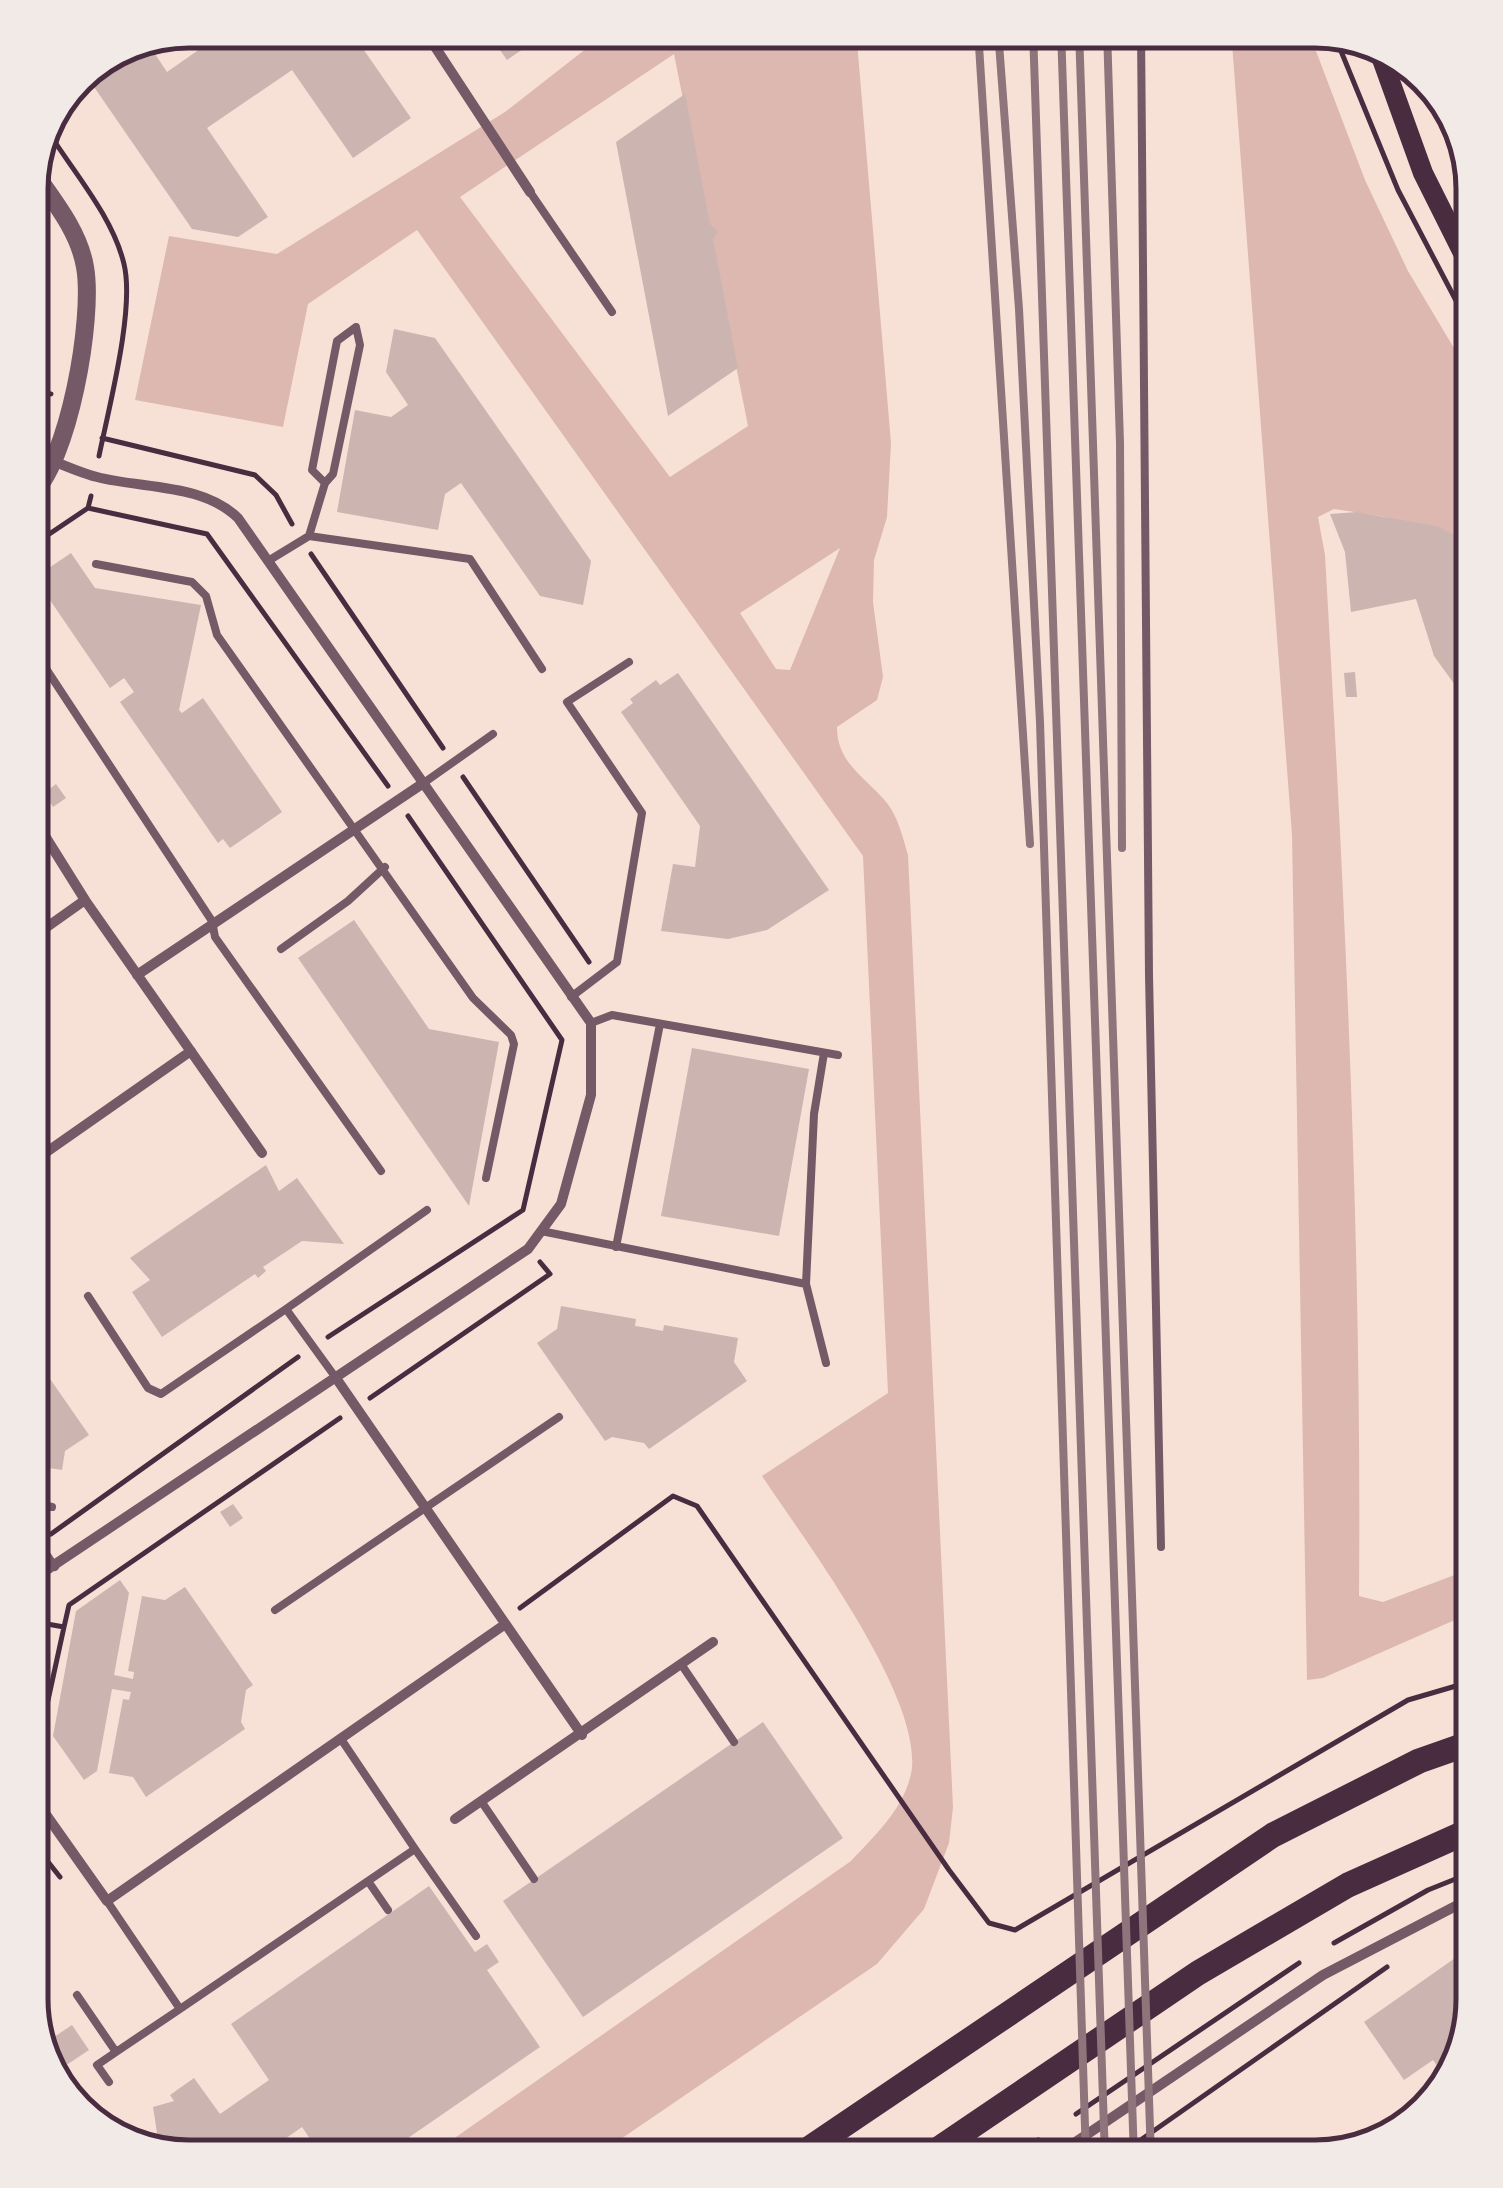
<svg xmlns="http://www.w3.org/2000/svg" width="1503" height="2188" font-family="Poppins,sans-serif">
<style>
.water{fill:#dcb8b0;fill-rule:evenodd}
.building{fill:#ccb4b1}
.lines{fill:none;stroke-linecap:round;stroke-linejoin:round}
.path{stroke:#4a2c40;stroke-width:5}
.service{stroke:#755966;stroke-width:8}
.minor{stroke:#755966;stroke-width:10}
.tertiary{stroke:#755966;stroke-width:18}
.secondary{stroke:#4a2c40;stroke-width:20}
.trunk{stroke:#4a2c40;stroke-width:25}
.rail{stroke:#8f747c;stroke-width:8}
.rim{fill:none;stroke:#4a2c40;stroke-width:5}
</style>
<rect width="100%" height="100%" fill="#f7e1d7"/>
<path class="water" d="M610,30H856L891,443L887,517L874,560L873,602L883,677L877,700L837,727C837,764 866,777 887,803C898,817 903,838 908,855L953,1807L949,1843L924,1909L877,1964L593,2158H426L851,1861C875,1835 903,1810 911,1774C926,1700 803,1538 762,1476L888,1393L863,856L417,230L308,304L283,427L135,400L169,236L277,254L505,112ZM674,54L748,426L670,477L460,197ZM840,548L790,670L776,669L740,613Z
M1231,30H1308L1365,180L1408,271L1473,380V540L1381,516L1334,509L1318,517L1325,555C1345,902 1362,1249 1359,1596L1383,1602L1473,1568V1612L1323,1678L1307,1680L1292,835Z"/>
<path class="building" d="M227,30H350L411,118L353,158L292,70L207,128L268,217L238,237L192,229L83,71L149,45L167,72Z
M486,30H551L507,60Z
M685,94L710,224L718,232L713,239L738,368L668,416L616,142Z
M394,329L435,338L591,561L583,605L540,596L461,483L445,494L438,530L337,512L355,410L391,417L408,405L386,372Z
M1357,512L1436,526L1464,539L1459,547L1473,554V710L1434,656L1416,599L1351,612L1345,552L1330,514Z
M71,553L95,588L201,605L179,710L182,713L203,698L282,812L230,848L223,839L218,843L120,702L134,692L124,678L110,688L41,587L46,583L40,574Z
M1355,672L1357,697H1346L1344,673Z
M678,673L829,890L767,930L728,939L661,931L673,864L695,867L700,826L621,712L633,703L630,699L656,680L660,685Z
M56,784L66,798L53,807L44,793Z
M354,920L429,1029L499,1042L469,1206L298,958Z
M692,1048L809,1069L779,1236L661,1216Z
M266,1165L279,1191L297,1178L344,1244L302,1241L263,1267L266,1271L258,1278L255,1274L162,1337L132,1292L150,1280L130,1258Z
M561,1306L636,1319L635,1326L642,1327L663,1331L664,1325L738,1338L734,1362L747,1381L649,1449L644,1443L612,1437L605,1441L537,1343L557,1329Z
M30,1350L89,1435L65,1451L62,1470L30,1465Z
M233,1504L243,1518L230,1527L220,1512Z
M120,1580L129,1593L114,1675L133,1679L134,1672L128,1671L142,1596L165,1600L185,1587L253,1685L246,1690L241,1722L245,1729L146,1797L133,1777L109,1773L123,1699L129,1700L131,1692L112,1689L97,1771L84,1780L53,1736L76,1611Z
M763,1722L843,1838L583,2017L503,1901Z
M429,1886L475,1952L487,1944L499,1962L487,1970L540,2047L379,2158H323L302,2127L258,2158H179L160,2152L153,2107L174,2101L170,2095L194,2078L220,2114L269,2080L231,2024Z
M1458,1956L1473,1978V2000L1451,2079L1449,2082L1433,2060L1404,2080L1364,2022Z
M72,2025L89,2050L65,2066L48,2041Z"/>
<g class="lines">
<path class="path" d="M1334,34L1398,190L1473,333
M51,136C76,175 113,218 124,264C135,309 109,407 99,456
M30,391L51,394
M102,438L255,475L276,495L292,524
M88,508L207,534L388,786
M30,547L88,508L91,496
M311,554L443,748
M463,777L589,962
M328,1337L523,1210L562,1040L408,816
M370,1398L550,1274L540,1262
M51,1534L298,1357
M520,1608L673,1496L697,1506L949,1870L989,1923L1015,1930L1408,1700L1473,1681
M30,1621L64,1627L69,1605L340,1418
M30,1741L40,1737L64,1627
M30,1839L60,1877
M1334,1943L1428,1890L1473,1872
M1076,2114L1299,1963
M1012,2158L1038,2140
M1115,2158L1387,1967"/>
<path class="service" d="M1141,30L1149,975L1161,1547
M530,192L612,312
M309,536L325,483L333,474L360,345L356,327L337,341L312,470L325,483
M268,561L309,536L470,559L542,669
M96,564L192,582L206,596L217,635L473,998L511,1035L514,1044L486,1178
M39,658L212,921L215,937L381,1171
M425,782L493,734
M281,949L348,901L385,867
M571,997L617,962L642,813L567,702L629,662
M591,1023L612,1015L838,1055
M541,1231L806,1284L826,1363
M616,1247L660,1024
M806,1284L814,1114L824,1053
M88,1296L148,1388L161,1394L286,1309
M336,1378L286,1309L427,1210
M30,1502L52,1507
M30,1530L55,1567
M275,1610L559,1417
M681,1664L734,1742
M481,1801L534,1879
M415,1849L476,1936
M368,1881L388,1910
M77,1995L116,2052L180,2009L107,1901
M180,2009L415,1849L341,1739
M109,2082L97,2065L116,2052"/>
<path class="minor" d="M424,30L530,192
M30,812L85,900
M30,939L85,900L262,1153
M137,975L425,782
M30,1146L38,1158L191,1051
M336,1378L582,1735
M30,1581L528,1249L561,1204L591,1095V1023L238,518C202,483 143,489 97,477C74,471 52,460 30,451
M30,1792L107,1901L504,1625
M455,1819L713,1642
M1052,2158L1323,1975L1473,1897"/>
<path class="tertiary" d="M30,496C69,463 94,317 85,267C79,231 53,200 33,171"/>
<path class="secondary" d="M1378,48L1423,173L1473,273"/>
<path class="trunk" d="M795,2158L1273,1835L1419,1761L1473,1742
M925,2158L1198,1973L1348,1885L1473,1829"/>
<path class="rail" d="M978,30L1030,844
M998,30L1019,309L1040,722L1086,2158
M1033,30L1105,2158
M1061,30L1134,2158
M1079,30L1151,2158
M1107,30L1120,443L1122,848"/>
</g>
<path d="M0 0H1503V2188H0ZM189 48H1315A141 141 0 0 1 1456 189V1999A141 141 0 0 1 1315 2140H189A141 141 0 0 1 48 1999V189A141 141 0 0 1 189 48Z" fill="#f1eae7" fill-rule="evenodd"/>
<path class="rim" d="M189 48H1315A141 141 0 0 1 1456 189V1999A141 141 0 0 1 1315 2140H189A141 141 0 0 1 48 1999V189A141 141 0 0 1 189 48Z"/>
</svg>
